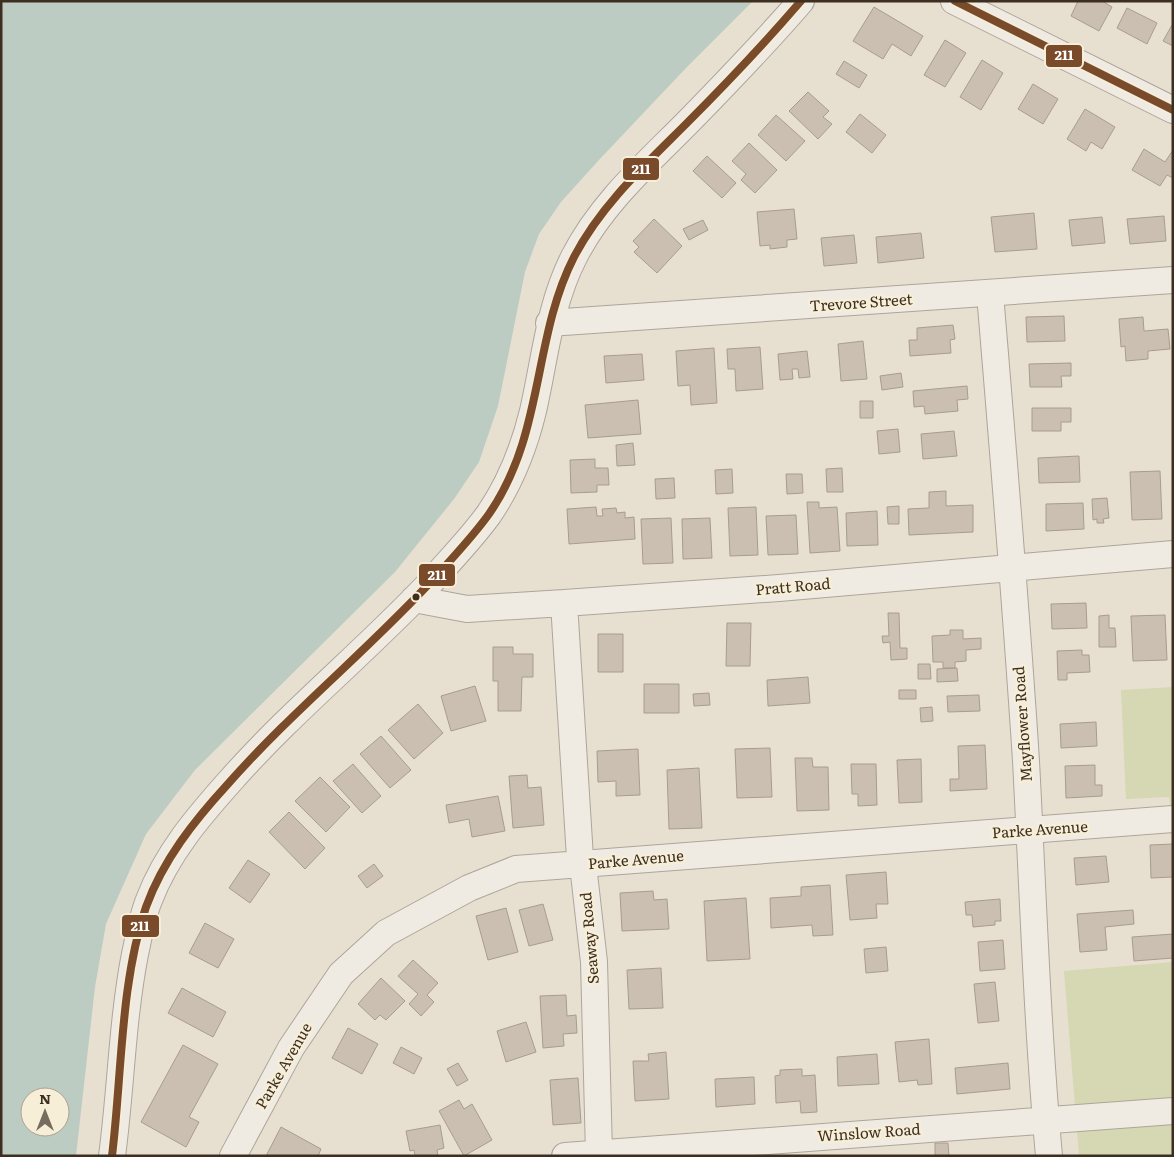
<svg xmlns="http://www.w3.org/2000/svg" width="1174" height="1157" font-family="Literata,serif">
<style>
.green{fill:#d6d7b3}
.water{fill:#bcccc2;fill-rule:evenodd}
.building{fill:#cbbfb2;stroke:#a89c90}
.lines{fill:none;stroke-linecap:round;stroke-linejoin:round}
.minor-casing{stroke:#ada599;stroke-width:28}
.minor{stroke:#efebe3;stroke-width:26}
.bus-1-casing{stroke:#f7eed8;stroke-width:11}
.bus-1{stroke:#7a4b2a;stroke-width:8}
.bus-dot{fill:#3d2e20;stroke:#f7eed8;stroke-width:2}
.labels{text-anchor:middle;stroke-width:5;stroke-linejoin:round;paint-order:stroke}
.street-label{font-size:15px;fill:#3d2e20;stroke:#f7eed8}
.line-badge{stroke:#f7eed8;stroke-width:2}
.badge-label{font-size:14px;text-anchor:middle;font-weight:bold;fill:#fff}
</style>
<rect width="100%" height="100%" fill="#e7e0d1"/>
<path class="green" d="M1173,687V828L1169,797L1126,799L1121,690Z
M1173,962V1156H1079L1064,971Z"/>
<path class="water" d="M1,1H753L686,68L598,161L561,202L539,234L525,272L498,406L479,462L454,499L395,572L195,770L146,834L106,924L95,987L76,1156H1ZM30,1097H60V1127H30Z"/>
<path class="building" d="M1078,1H1102L1112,7L1099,31L1071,16Z
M874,7L923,36L911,56L892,44L883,59L853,41Z
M1127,8L1157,23L1147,44L1117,28Z
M1172,25L1173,26V46L1163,41Z
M945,40L966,53L945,87L924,75Z
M982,60L1003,73L981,110L960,97Z
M844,61L867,75L859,88L836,74Z
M1033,84L1058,99L1043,124L1018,109Z
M808,92L829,111L823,117L832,124L818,139L789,111Z
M1085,109L1115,127L1102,149L1091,142L1086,151L1067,139Z
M860,114L886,135L872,153L846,132Z
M776,115L805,141L786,161L758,135Z
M749,143L777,170L755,193L741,180L746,174L732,161Z
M1144,149L1165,162L1173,150V178L1167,175L1160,186L1132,170Z
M707,156L736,183L722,198L693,171Z
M794,209L797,239L787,240V247L770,249V245L760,246L757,212Z
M1034,213L1037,249L995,252L991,217Z
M1164,216L1166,241L1130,244L1127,219Z
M1102,217L1105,243L1072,246L1069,220Z
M654,219L682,246L657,273L634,252L639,247L633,241Z
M703,220L708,230L689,240L683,229Z
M921,233L924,258L878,263L876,237Z
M854,235L857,263L824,266L821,238Z
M1064,316L1065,341L1027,342L1026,317Z
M1143,317L1144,331L1168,329L1170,349L1148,351V359L1126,361L1125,346L1121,347L1119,319Z
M953,325L955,339L950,340L951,353L910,356L909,340H917V328Z
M863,341L867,379L841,381L838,344Z
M760,347L763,389L736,391L735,369H728L727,349Z
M714,348L717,403L691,405L690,385L678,386L676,351Z
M807,351L810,377L799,378L798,369H792L793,379L780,380L778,354Z
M642,354L644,380L606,383L604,356Z
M1071,363V376H1061L1062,387H1030L1029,364Z
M901,373L903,387L882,390L880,376Z
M967,386L968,399L957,400L958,411L925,414L924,406L914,407L913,391Z
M638,400L641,434L588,438L585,405Z
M860,401H873V418H860Z
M1032,408H1071V422H1061V431H1032Z
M898,429L900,452L879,454L877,431Z
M954,431L957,456L923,459L921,434Z
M633,443L635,465L617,466L616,445Z
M1079,456L1080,482L1039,483L1038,458Z
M595,459V468H608L609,485H597V492L571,493L570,460Z
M842,468L843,492H827L826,469Z
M732,469L733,493L716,494L715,470Z
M1160,471L1162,519L1132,520L1130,472Z
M786,474H802L803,493L787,494Z
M674,478L675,498L656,499L655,479Z
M946,491V506L973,505V532L909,535L908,509L929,508V492Z
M1107,498L1109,518L1103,519L1104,523H1097V519L1093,520L1092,499Z
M807,502H819V508L837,507L840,551L810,553Z
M1083,503L1084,529L1046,531V504Z
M899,506V524H888L887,507Z
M596,507L597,516H603L602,509L616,508L617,513L625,512V518L634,517L635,539L569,544L567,509Z
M756,507L758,555L730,556L728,508Z
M877,511L878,545L847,546L846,513Z
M796,515L798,554L768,555L766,516Z
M671,518L673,563L643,564L641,519Z
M710,518L712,558L683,559L682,519Z
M1086,603L1087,628L1052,629L1051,604Z
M888,613H899L900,648H907V659L891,660L890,642L883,643L882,636H889Z
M1109,615V628H1115L1116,647H1099V616Z
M1165,615L1167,660L1133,661L1131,616Z
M727,623H751L750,666H726Z
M950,630H963V639L981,638V649L966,650V661L955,662V668H943V662H933L932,636L950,635Z
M598,634H623V672H598Z
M493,647H513V654H533V677H522L521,711H498V681H493Z
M1082,650V655H1089L1090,672L1067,673V680H1058L1057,651Z
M918,664H930L931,679H918Z
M957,668L958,681L937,682V669Z
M808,677L810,703L768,706L767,680Z
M644,684H679V713H644Z
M475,686L486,721L451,731L441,696Z
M899,690H916V699H899Z
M709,693L710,705L694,706L693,694Z
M979,695L980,711L948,712L947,696Z
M418,704L443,733L414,759L388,730Z
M932,707L933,721L921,722L920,708Z
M1096,722L1097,746L1061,748L1060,724Z
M381,736L411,770L390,788L360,754Z
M985,745L987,789L950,791V779H959L958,746Z
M770,748L772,797L737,798L735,749Z
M638,749L640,795L616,796V781L598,782L597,751Z
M795,758H812L813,767H828L829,810L797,811Z
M921,759L922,802L899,803L897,760Z
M353,764L381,796L362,813L333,781Z
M851,764H876L877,805L858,806V794H852Z
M1095,765V785H1102V796L1066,798L1065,766Z
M699,768L702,828L669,829L667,770Z
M527,775L528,788L541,787L544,825L513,828L509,776Z
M320,777L350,807L326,832L295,801Z
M498,796L505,831L472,837L469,819L449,823L446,805Z
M289,812L325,848L305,869L269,832Z
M1173,844V877L1151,878L1150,845Z
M1106,856L1109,882L1076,885L1074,858Z
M248,860L270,874L250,903L229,888Z
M374,864L383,876L367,888L358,876Z
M886,872L888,904H876L877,918L850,920L846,875Z
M830,885L833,935L813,936L812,925L771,928L770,898L801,896V887Z
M653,891L654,900L667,899L669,929L622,931L620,893Z
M746,898L750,959L707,961L704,901Z
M1000,899L1001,921H995V925L973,927L972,915H966L965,902Z
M543,904L553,940L529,946L519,910Z
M506,908L518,952L488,960L476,916Z
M1133,910L1134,924L1105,927L1107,950L1080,952L1077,914Z
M205,923L234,939L218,968L189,953Z
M1173,934V958L1134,961L1132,937Z
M1003,940L1005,969L980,971L978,942Z
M886,947L888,971L866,973L864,949Z
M413,960L438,983L427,995L434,1002L421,1016L409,1004L418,994L398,976Z
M661,968L663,1008L629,1009L627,970Z
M381,978L405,1001L386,1020L380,1015L375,1020L358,1004Z
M995,982L999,1021L978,1023L974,984Z
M182,988L226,1012L213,1037L168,1013Z
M566,995L567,1016L576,1015L577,1033L563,1034L564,1046L543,1048L540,996Z
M526,1022L536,1052L506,1062L497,1031Z
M348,1028L378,1044L362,1074L332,1058Z
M929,1039L932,1084L918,1085L917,1080L899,1082L895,1042Z
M183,1045L218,1064L189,1117L199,1122L186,1147L141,1122Z
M401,1047L422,1058L414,1074L393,1063Z
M666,1052L669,1099L635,1101L633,1061H649L648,1054Z
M877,1054L879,1084L838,1086L837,1057Z
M458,1063L468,1080L457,1086L447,1069Z
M1008,1063L1010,1089L957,1094L955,1068Z
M802,1069V1076L815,1075L817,1112L801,1113L800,1101L776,1103L775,1076L780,1075V1070Z
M754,1077L755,1104L716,1107L715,1079Z
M578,1078L581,1123L553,1125L550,1080Z
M459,1100L464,1109L472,1104L492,1140L464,1156L439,1111Z
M440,1125L444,1148L437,1150L438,1156H415L414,1150L410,1151L406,1131Z
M281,1127L321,1149L318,1156H266Z
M935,1143H948L949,1156H935Z"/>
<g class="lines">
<g class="minor-casing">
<path id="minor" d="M954,1L1173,110
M990,294C1003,449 1016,605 1026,761C1033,893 1037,1025 1049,1156
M549,323L1173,280
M414,599L467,609L564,603L779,588L1173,554
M564,603L580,858L583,865L594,962L599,1153
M112,1156C121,1089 122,1021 135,954C139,936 142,917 149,900C167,853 198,817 231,780C293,710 366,651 430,583C450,560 471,539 489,514C510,483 524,448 533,411C545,359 549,306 574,257C602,202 649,162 691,119C729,80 766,42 801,1
M233,1156L291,1048L341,974L386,933L469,888L516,869L1173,819
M565,1156L1173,1111"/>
</g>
<use href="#minor" class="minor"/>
<g class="bus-1-casing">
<path id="bus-1" d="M955,1L1173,110
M112,1156C122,1075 120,984 146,907C163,860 194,821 227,785C293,710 372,647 439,573C456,554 474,535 489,514C545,433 532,339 574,257C601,205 645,165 686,124C726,84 764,44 801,1"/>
</g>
<use href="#bus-1" class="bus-1"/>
</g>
<circle class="bus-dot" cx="416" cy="597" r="4.5"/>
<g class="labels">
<g class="street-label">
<text transform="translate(861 303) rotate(-4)" y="5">Trevore Street</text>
<text transform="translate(793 587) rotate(-5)" y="5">Pratt Road</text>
<text transform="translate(1023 724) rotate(-94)" y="5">Mayflower Road</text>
<text transform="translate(1040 830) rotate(-4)" y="5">Parke Avenue</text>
<text transform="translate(636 860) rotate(-5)" y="5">Parke Avenue</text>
<text transform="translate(590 938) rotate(-95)" y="5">Seaway Road</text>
<text transform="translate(284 1066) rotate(-60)" y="5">Parke Avenue</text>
<text transform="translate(869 1133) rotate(-4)" y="5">Winslow Road</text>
</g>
</g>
<g class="line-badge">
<rect x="1045" y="44" width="38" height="24" rx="5" fill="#7a4b2a"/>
<rect x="622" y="157" width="38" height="24" rx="5" fill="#7a4b2a"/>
<rect x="418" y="563" width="38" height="24" rx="5" fill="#7a4b2a"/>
<rect x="121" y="914" width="39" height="24" rx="5" fill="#7a4b2a"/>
</g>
<g class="badge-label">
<text x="1064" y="60">211</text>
<text x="641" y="174">211</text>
<text x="437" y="580">211</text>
<text x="140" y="931">211</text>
</g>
<rect width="1174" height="1157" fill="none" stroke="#3d2e20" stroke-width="5"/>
<g transform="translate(45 1112)"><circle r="24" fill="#f7eed8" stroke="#ada18e"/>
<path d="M0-4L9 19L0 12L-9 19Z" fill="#786c5e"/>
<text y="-8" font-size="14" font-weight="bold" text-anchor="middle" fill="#3d2e20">N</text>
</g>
</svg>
